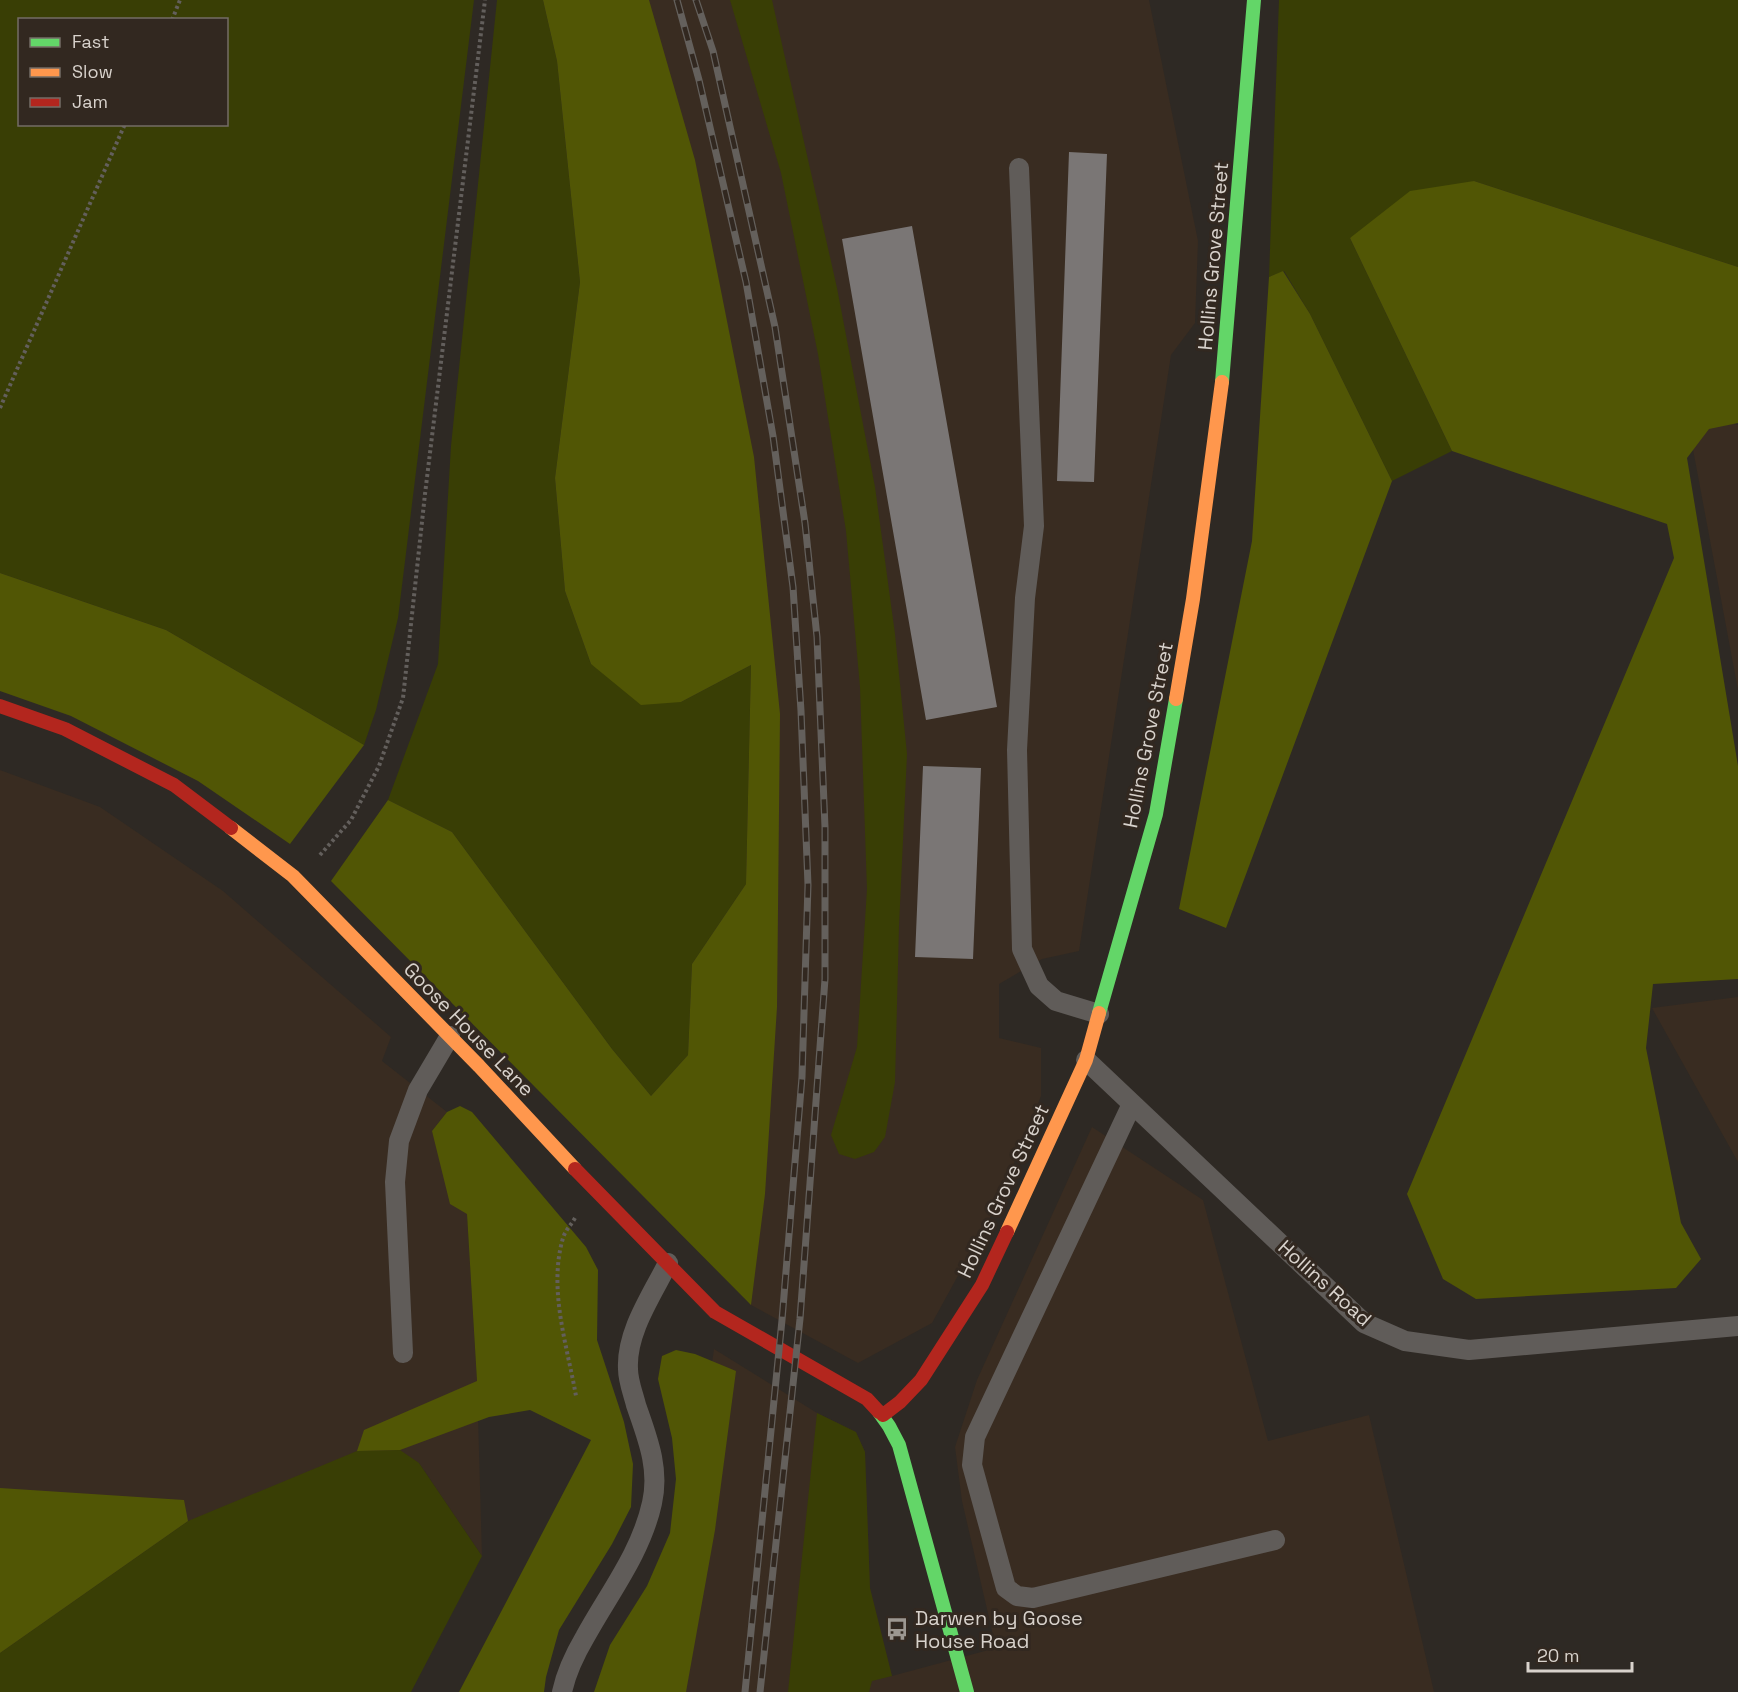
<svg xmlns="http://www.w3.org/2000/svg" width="1738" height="1692" font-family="'Space Grotesk',sans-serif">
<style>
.built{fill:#392c21}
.green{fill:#393e05;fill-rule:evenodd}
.forest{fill:#515605}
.building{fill:#7a7675}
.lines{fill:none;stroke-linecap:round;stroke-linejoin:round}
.path{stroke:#635f5c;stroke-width:4;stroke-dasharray:3 3;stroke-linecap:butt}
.lane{stroke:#605c59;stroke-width:20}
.fast{stroke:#63d668;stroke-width:14}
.slow{stroke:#ff974d;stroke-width:14}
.jam{stroke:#b3261e;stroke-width:14}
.rail-casing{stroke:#64605c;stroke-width:7}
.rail{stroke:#322820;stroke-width:4.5;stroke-dasharray:14;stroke-linecap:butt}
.labels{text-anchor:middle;stroke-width:6;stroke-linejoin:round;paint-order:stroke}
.street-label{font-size:20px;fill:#d8d2cc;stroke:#322820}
.poi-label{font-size:20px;fill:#d8d2cc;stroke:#322820;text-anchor:start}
</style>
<rect width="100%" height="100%" fill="#2e2924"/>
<path class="built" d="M599,0H1149L1198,241L1195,323L1171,355L1079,951L1042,959L999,984V1038L1041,1048V1096L999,1201L932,1323L858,1363L751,1305L737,1289L751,665Z
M1686,412L1738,425V690Z
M0,770L100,807L223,891L391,1037L382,1061L447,1112L432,1131L467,1213L477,1381L482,1556L419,1463L188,1521L0,1653Z
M1738,997V1162L1652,1008Z
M1092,1127L1203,1200L1268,1441L1369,1415L1434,1692H607L686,1546L714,1349L817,1413L856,1432L865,1452L870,1588L892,1676L996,1648L962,1501L955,1447L977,1380Z"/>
<path class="green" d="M0,0H474L398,618L376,710L364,745L166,630L0,573ZM20,20H226V124H20Z
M497,0H543L557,61L580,282L555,478L565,591L591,664L681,702L751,665L746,884L692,964L688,1055L651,1096L612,1049L452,832L388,800L438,664L451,446Z
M730,0H772L837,288L875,487L895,634L907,754L899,926L895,1082L885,1137L874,1152L855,1159L839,1154L831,1135L857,1047L867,889L860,687L846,531L818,354L781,173Z
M1279,0H1738V267L1474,181L1350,238L1452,451L1392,481L1310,314L1284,271L1269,277Z
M817,1413L856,1432L865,1452L870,1588L892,1676L872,1681L869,1692H788Z
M400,1450L419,1463L482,1556L411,1692H0V1653L188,1521L357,1451Z"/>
<path class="forest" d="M543,0H649L695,160L754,457L780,714L777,1007L765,1194L751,1305L331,881L388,800L452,832L612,1049L651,1096L688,1055L692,964L746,884L751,665L681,702L641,705L591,664L565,591L555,478L580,282L557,61Z
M1474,181L1738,267V423L1709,429L1687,458L1738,766V979L1653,984L1646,1048L1681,1223L1701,1259L1676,1288L1476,1299L1443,1279L1407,1194L1674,558L1667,524L1452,451L1350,238L1410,191Z
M1283,271L1310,314L1392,481L1226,928L1179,909L1252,541L1269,277Z
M0,573L166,630L364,745L290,844L198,781L71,716L0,691Z
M460,1106L472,1112L586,1247L598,1270L597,1340L624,1422L633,1464L631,1507L612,1544L559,1630L546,1677L544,1692H459L591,1440L530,1410L489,1417L400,1450L357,1451L364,1430L477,1381L467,1214L450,1204L432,1131L447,1112Z
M676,1350L695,1354L736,1371L715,1530L686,1692H594L610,1645L647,1586L670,1533L676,1479L672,1438L658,1379L662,1356Z
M0,1488L184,1500L188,1521L0,1653Z"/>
<path class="building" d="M1069,152L1107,154L1094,482L1057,481Z
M912,226L997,707L926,720L842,239Z
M923,766L981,768L973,959L915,957Z"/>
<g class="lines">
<path class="path" d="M172,20L180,0
M0,408L125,124
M320,855L351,820L379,766L403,698L425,494L485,0
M575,1218C571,1225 565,1231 563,1238C548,1289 567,1345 576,1396"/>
<path class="lane" d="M1019,168L1034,526L1025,598L1017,750L1022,949L1039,986L1056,1001L1099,1014
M1086,1060L1364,1323L1405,1341L1469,1350L1738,1326
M1132,1104L975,1437L972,1465L1006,1588L1017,1596L1033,1598L1275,1540
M403,1353L395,1182L399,1141L418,1090L450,1036
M562,1692C566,1673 575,1654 585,1637C609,1593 641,1553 652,1503C660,1468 647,1437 636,1405C633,1393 628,1381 628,1369C626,1332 652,1295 668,1263"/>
<path class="fast" d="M1222,382L1254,0
M1099,1013L1156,814L1176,699
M879,1412L889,1426L899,1445L967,1692"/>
<path class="slow" d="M1176,699L1193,599L1222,382
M231,828L293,876L479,1066L575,1169
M1007,1232L1086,1060L1099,1013"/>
<path class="jam" d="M0,706L65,729L174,785L231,828
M575,1169L715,1312L867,1399L879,1412
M883,1415L900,1402L921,1380L982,1285L1007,1232"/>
<g class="rail-casing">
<path id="rail" d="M677,0L699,80L746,282L773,436L793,587L801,711L808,885L802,1077L782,1320L745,1692
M696,0L713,51L775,327L805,523L817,637L825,827V979L800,1319L760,1692"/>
</g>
<use href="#rail" class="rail"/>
</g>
<defs>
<g id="bus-bare" transform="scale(1.8)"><path d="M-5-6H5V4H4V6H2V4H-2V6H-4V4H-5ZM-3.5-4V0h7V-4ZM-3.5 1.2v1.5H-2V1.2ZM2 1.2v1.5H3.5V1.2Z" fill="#9c9791" stroke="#322820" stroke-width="2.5" paint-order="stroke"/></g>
</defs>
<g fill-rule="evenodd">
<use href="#bus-bare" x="897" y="1629"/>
</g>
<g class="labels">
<g class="street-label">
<text transform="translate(1213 256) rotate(-85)" y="7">Hollins Grove Street</text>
<text transform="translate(1148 735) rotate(-79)" y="7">Hollins Grove Street</text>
<text transform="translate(469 1029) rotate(46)" y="7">Goose House Lane</text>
<text transform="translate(1003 1191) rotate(-65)" y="7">Hollins Grove Street</text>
<text transform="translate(1325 1283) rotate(42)" y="7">Hollins Road</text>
</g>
<g class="poi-label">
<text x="915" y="1625">Darwen by Goose<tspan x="915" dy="23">House Road</tspan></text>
</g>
</g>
<rect x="18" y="18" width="210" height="108" fill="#322820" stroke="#746c65" stroke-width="1.5"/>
<rect x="30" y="38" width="30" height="9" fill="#63d668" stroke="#746c65" stroke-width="1.5"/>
<text x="72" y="48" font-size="18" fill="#d8d2cc">Fast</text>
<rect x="30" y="68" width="30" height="9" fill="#ff974d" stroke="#746c65" stroke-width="1.5"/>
<text x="72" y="78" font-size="18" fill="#d8d2cc">Slow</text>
<rect x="30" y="98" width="30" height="9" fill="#b3261e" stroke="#746c65" stroke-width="1.5"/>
<text x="72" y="108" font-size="18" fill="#d8d2cc">Jam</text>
<path d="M1528 1662v9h104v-9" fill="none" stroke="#d8d2cc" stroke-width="3"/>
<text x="1537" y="1662" font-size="18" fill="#d8d2cc" stroke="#322820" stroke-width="4.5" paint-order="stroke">20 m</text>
</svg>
